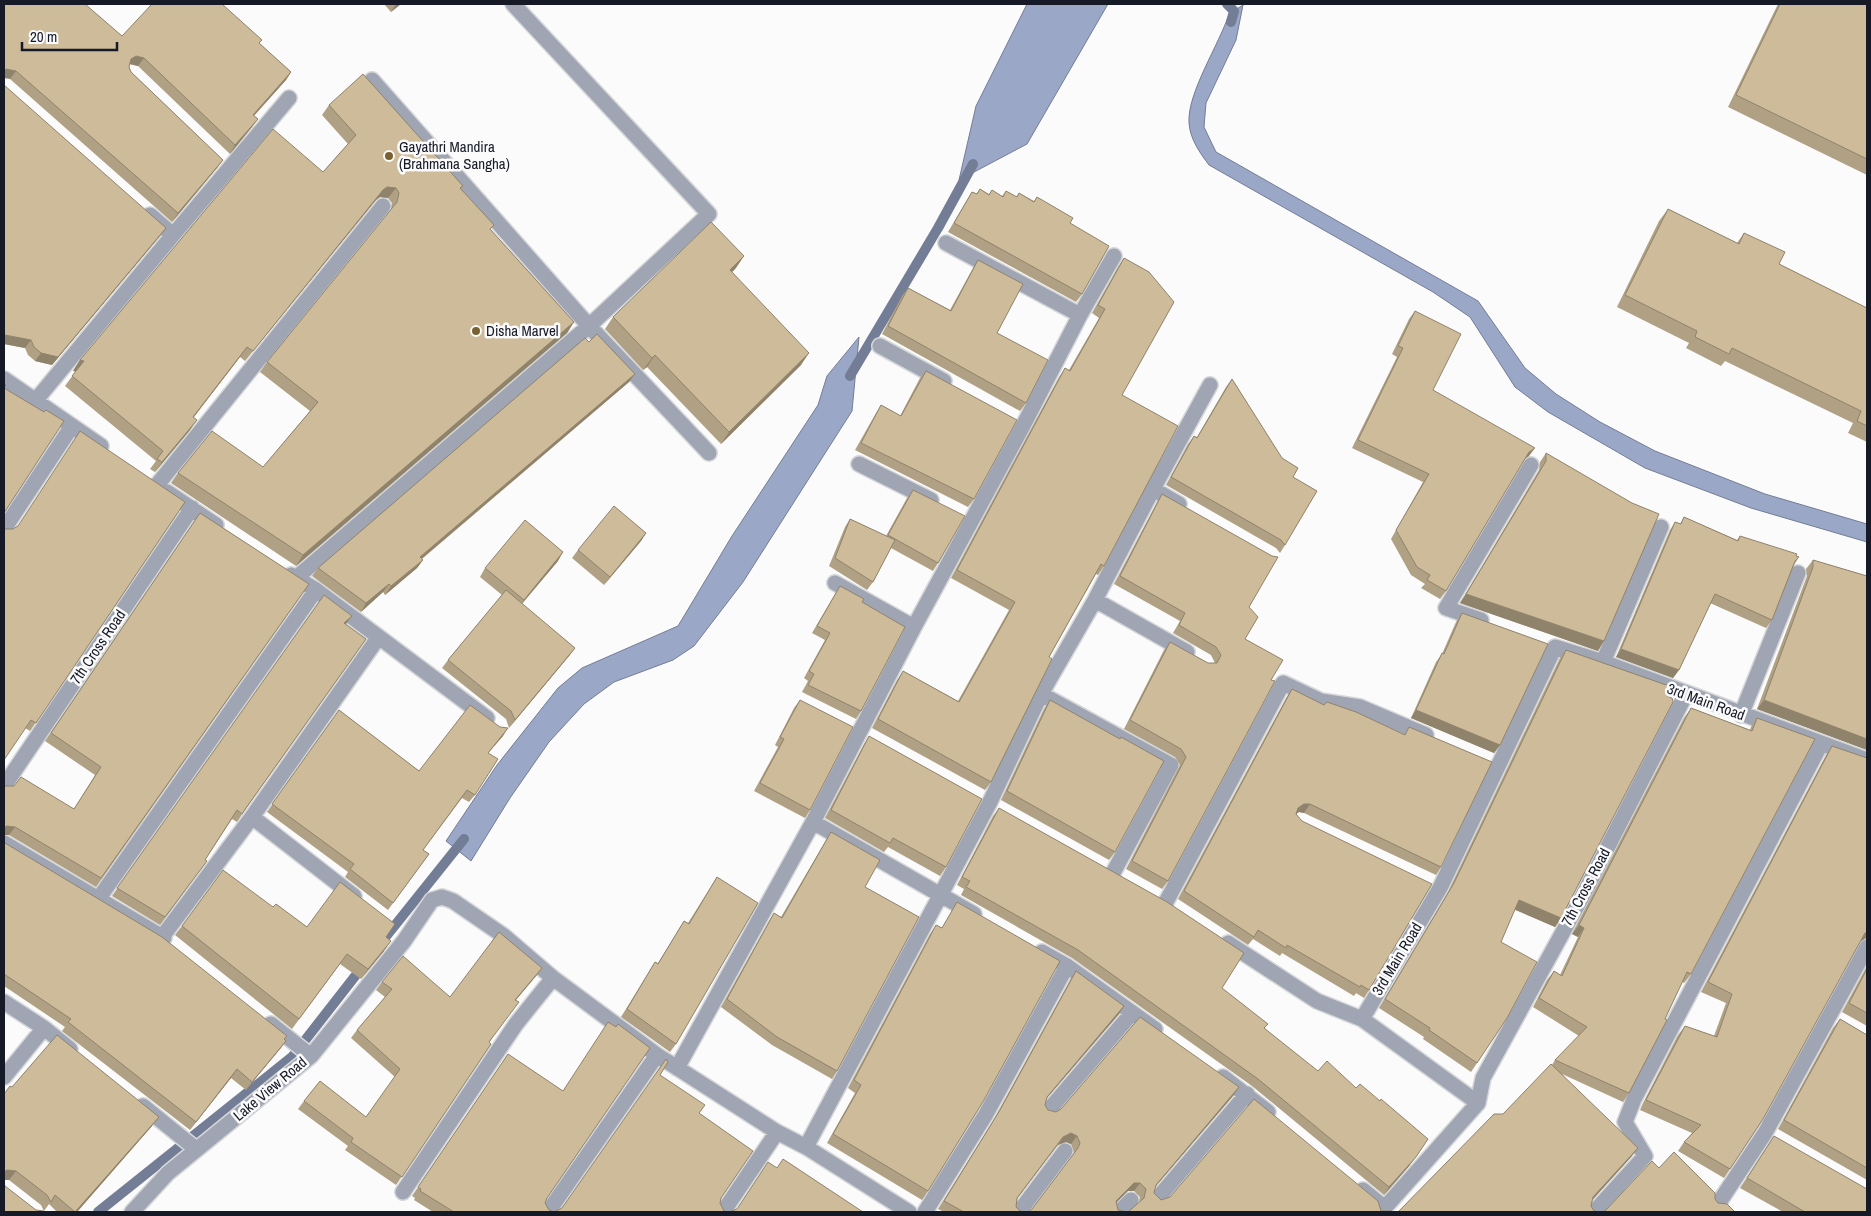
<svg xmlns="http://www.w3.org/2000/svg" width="1871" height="1216" font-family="'Archivo Narrow',sans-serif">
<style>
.water{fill:#9ba7c6;stroke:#737d96}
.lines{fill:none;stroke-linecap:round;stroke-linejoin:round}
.stream{stroke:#737d96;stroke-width:10}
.minor-casing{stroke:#d6d7d9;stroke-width:18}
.minor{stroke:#a0a5b3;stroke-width:15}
.wall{fill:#b0a184}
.shaded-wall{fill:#90836c}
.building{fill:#cdbb9a;stroke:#90836c}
.poi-dot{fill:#7a6132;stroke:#fbfbfb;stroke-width:2}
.labels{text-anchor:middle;stroke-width:5;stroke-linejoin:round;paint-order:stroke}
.poi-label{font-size:15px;fill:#151a26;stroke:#fbfbfb;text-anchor:start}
.street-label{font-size:15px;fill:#151a26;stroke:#fbfbfb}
</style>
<rect width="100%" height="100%" fill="#fbfbfb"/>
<path class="water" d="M1027,4H1108L1027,144L959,180L976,106Z
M1243,5L1236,40L1206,103L1204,127L1216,152L1478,301L1525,368L1556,394L1600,422L1655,451L1765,494L1867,524V542L1751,508L1645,468L1548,412L1515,387L1470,317L1433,292L1209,165C1200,153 1190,139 1189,123C1187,93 1219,45 1229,14Z
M859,337L852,411L743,582L694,646L673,660L614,682L584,704L549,742L510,798L471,861L446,841L497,765L558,688L582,668L678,626L732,536L818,405L827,376Z"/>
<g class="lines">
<path class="stream" d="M1227,4L1234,11L1231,22
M850,376L938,228L973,164
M384,939L464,839
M98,1212L292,1057L363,966"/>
<g class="minor-casing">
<path id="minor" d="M372,80L589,326L709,453
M173,235L289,98
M946,243L1080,315
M880,346L944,381
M4,379L101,446
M36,400L173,235L150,215
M859,464L931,500
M157,485L383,206
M1153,489L1210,385
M167,492L216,525
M4,529L72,426
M291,575L316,590L487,718
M296,578L589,326L709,214L513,4
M835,583L914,627
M1095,600L1187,652
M1481,620L1446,608L1531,465
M1603,662L1661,527
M1041,694L1171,765L1113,873
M1741,715L1798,573
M4,786L192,508
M252,817L378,638
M813,822L974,914
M4,843L164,938
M99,898L316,590
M1166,902L1283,683L1321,701L1360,707L1426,735
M162,937L252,817L354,896
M1228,943L1317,1001L1362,1019L1478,1103
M1042,952L1067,966L1155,1029
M4,1002L44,1028L70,1049
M1362,1019L1440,888L1555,647L1603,662L1867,760
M311,1056L404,941L432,900L442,897L453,901L504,936L553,978L657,1055L777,1132L806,1147L909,1212
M677,1068L813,822L914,627L1024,424L1080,315L1114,256
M4,1077L44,1028
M1223,1077L1268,1112
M143,1106L196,1149
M1048,1111L1132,1013
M806,1147L989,804L1041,694L1095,600L1153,489L1179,504
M1363,1190L1385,1208
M403,1192L516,1024L553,978
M1157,1199L1247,1094
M1718,1204L1765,1133L1867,947
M132,1212L168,1173L311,1056L271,1024
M548,1212L657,1055
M723,1212L777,1132
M925,1212L986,1114L1067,966
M1019,1212L1065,1151
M1119,1212L1131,1200
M1381,1212L1478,1103L1483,1078L1581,899L1686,694
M1594,1212L1645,1156L1625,1122L1634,1099L1821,744"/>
</g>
<use href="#minor" class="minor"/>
</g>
<path class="wall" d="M4,4L122,36L259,43L291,72L286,80L254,116L258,119L252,127L230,154L138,66L129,64V67L131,72L223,160L217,168L172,222L10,79Z
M384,4H401L391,12Z
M1778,4H1867V175L1728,107Z
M329,105L463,186L460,189L491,230L574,322L567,333L296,566L171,483L178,473L263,467L310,411L260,372L267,362L391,210L392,203L388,198L380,197L376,200L245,361L240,357L194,417L190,430L155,472L150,469L156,461L65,386L76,371H73L80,360L323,172L348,144L322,115Z
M980,189L989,194L992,190L1002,196L1006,191L1016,197L1019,193L1034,201L1037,197L1070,223L1082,294L1076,302L948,232L967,200L972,192L976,194Z
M1668,209L1737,243L1744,233L1779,264L1867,308V442L1848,433L1853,423L1725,361L1721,366L1686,348L1689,343L1617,307L1659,221Z
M166,228L160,236L52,365L35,361L28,355L25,348L4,344Z
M1124,258L1122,395L1104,566L1098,575L1096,574L1049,657L991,782L985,790L872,728L897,680L903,671L958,701L1009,610L951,578L1059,377L1065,368L1069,370L1099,318L1092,313L1118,267Z
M978,260L997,333L1026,403L1020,411L882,334L902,296L908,288L950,310L973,268Z
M736,268L732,272L801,365L721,444L647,367L643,370L605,329L613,317Z
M1415,311L1433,390L1529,456L1524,459L1446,591L1440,599L1421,588L1425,584L1411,575L1391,539L1423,482L1352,448L1397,357L1392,354L1409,319Z
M589,342L635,374L629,382L422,559L423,560L417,568L385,595L383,592L361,612L312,576L318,568Z
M926,371L974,499L968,507L855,450L876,413L881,405L900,416L920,378Z
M1232,379L1293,477L1285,545L1280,553L1276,548L1166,485L1188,444L1194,436L1197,437L1226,387Z
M1546,453L1598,651L1460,603L1539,470L1540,462Z
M913,490L938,563L933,571L891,548L873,582L867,590L829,566L845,527L850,519L886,536L907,498Z
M1162,494L1249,607L1245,639L1271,680L1168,881L1162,889L1126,869L1180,765L1175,757L1124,729L1164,650L1170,642L1208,663H1215L1211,655L1173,633L1180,621L1114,584L1157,502Z
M185,502L30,731L25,728L5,529H13Z
M200,513L309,584L96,887L9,835L5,786L74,809L95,775L45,741Z
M1684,517L1737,540L1740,536L1799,557L1794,565L1772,620L1766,628L1710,603L1679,670L1673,678L1616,657L1670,530L1675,522L1680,524Z
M646,533L641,541L604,585L572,558L578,550Z
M1813,560L1867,576V750L1757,709L1807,576L1806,569Z
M558,561L522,604L575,648L569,656L509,728L506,719L442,668L448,660L502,595L480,577L485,568Z
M840,586L862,602L861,711L856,719L802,692L808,681L804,678L825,640L812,633L835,594Z
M324,595L346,625L366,639L241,816L237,822L232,819L205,860L201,869L160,925L112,896Z
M1462,613L1500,745L1494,753L1411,718L1436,662L1442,654L1456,622Z
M1566,650L1561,918L1555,927L1515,909L1501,942L1477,1063L1471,1072L1423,1039L1424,1037L1379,1008L1448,892L1560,658Z
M1292,689L1324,705L1404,734L1409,727L1441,867L1436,875L1304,813L1299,812L1296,814L1369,990L1364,998L1356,993L1354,996L1282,953L1280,956L1253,939L1248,945L1178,899L1286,698Z
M800,700L810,810L805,818L754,791L778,747L775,745L794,708Z
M1050,700L1115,852L1109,860L1001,800L1044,709Z
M1691,708L1750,730L1751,727L1757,718L1691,974L1684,983L1682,982L1629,1093L1623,1102L1562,1074L1632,1156L1592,1200L1591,1206L1594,1211L1398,1212L1503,1114L1552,1065L1555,1060L1579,1036L1533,1007L1547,980L1554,971L1560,975L1578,937L1572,934L1684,718Z
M339,710L419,771L500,727L503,736L488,753L475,795L469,802L462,798L423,850L429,854L388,910L345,877L348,872L267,812Z
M869,736L946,867L940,876L888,847L884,852L825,818L864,744Z
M1832,746L1866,938L1861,941L1730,1169L1724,1178L1678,1151L1684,1142L1692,1133L1640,1110L1643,1103L1678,1035L1685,1026L1714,1036L1726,1003L1701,992L1826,755Z
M999,808L1222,988L1410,1165L1384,1195L1252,1086L1072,958L961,895L964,889L957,885L993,816Z
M831,832L865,887L837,1071L832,1079L772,1045L721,1007L769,921L774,913L781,917L826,840Z
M4,841L5,843L286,1041L280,1049L246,1090L231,1078L190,1130L62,1031L65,1027L4,986Z
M717,877L676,1044L670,1052L621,1017L650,970L655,962L658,963L684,921L688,923Z
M957,902L928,1191L922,1200L827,1143L855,1093L848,1088L930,934L936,925L942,928Z
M273,907L307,927L386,937L384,951L361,979L340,964L292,1029L175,935L182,926Z
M1867,966V1026L1842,1012Z
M542,968L536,976L516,1000L489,1043L491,1044L396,1185L345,1150L348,1146L298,1109L304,1101L366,1117L395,1077L351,1038L357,1030L385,997L376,990L382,982L450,997Z
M1076,971L1124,1006L1119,1014L1046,1099L1045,1105L1048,1110L1056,1112L1239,1087L1233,1096L1155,1187L1154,1193L1161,1200L1378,1201L1139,1203L1140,1197L1134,1191H1128L1032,1209L1073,1156L1074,1152L1071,1144L1066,1142L1058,1145L1017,1199L1016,1207L1020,1211L1026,1212H944L938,1209L994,1119L1070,980Z
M1840,1019L1867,1035V1180L1778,1129L1833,1028Z
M508,1054L547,1198L545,1203L549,1210L554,1212H433L414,1200L415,1198L412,1196Z
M12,1087L152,1126L77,1212H57L49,1204L44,1211L41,1205L9,1180H4V1094Z
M1774,1136L1867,1212H1783L1740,1188Z"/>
<path class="shaded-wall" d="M396,4H401L391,12Z
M136,56L144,58L138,66L130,64L125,67L131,59Z
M6,69L16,71L10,79L4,78V72Z
M291,72L286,80L247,123L253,115Z
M258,119L252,127L230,154L235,145Z
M223,160L217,168L172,222L178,213Z
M387,187L396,188L388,198L380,197L376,200L245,361L253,351L383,190Z
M166,228L160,236L52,365L35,361L41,353Z
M744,256L736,268L722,282L730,270Z
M574,322L567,333L296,566L303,555Z
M5,335L31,340L25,348L4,344V336Z
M247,347L240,357L186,427L193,417Z
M809,353L801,365L721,444L729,432Z
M655,355L647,367L643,370L652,358Z
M80,360L84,361L77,372L73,371Z
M635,374L629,382L414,565L420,557Z
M197,420L190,430L155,472L162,462Z
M1535,448L1529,456L1523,460L1529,452Z
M646,533L641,541L604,585L610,577Z
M563,552L558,561L518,608L524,600Z
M423,560L417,568L385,595L391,586Z
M389,584L383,592L361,612L366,603Z
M1466,594L1604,641L1598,651L1460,603Z
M352,616L346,624L338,631L344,623Z
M575,648L569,656L509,728L515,720Z
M1621,649L1679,670L1673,678L1616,657Z
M1764,700L1867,739V750L1757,709Z
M1416,710L1500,745L1494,753L1411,718Z
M508,728L503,736L482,760L488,753Z
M1304,804H1310L1304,813L1299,812L1292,817L1298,808Z
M6,826L15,827L9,835H4V829Z
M1519,900L1561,918L1555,927L1513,909Z
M1579,925L1584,928L1578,937L1572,934Z
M1867,932V938H1866L1859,942L1865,933Z
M391,941L384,951L361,979L368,969Z
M542,968L536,976L509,1008L515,1000Z
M1124,1006L1119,1014L1041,1105L1047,1097Z
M286,1041L280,1049L246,1090L252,1082Z
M237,1069L231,1078L190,1130L196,1122Z
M1239,1087L1233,1096L1150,1193L1156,1185Z
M159,1117L152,1126L77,1212H75Z
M1071,1133L1077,1136L1071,1144L1066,1142L1058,1145L1063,1137Z
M1638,1148L1632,1156L1587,1206L1593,1197Z
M1416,1157L1410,1165L1384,1195L1389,1187Z
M7,1170L16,1171L9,1180H4V1172Z
M1134,1183H1140L1134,1191H1128L1110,1209L1116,1201Z"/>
<path class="building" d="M4,4H85L122,36L152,4H222L262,40L259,43L291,72L253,115L258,119L235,145L144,58L136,56L131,59L129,67L131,72L223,160L178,213L16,71L6,69L4,72Z
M1780,4H1867V159L1736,95Z
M363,74L463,186L460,188L494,225L490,229L574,322L303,555L178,473L212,431L263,467L318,402L267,362L397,202L399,193L396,188L387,187L383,190L253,351L247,347L193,417L197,420L162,462L157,459L163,451L72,376L84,361L80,360L273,129L323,172L356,135L329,105Z
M4,85L166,228L58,357L41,353L34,347L31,340L5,335L4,336Z
M980,189L989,195L992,190L1003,197L1006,191L1017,197L1019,193L1034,202L1037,197L1073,218L1070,223L1109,246L1082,294L954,223L972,192L977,194Z
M1668,209L1739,244L1744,233L1785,252L1779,264L1867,308V426L1857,421L1861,411L1732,348L1729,354L1695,337L1697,331L1625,295Z
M711,222L744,256L730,270L809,353L729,432L655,355L652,358L613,317Z
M1124,258L1149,272L1174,302L1122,395L1178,426L1104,566L1101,564L1049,657L1052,659L991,782L878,719L903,671L959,702L1015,602L957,570L1065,368L1070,371L1105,309L1098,305Z
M978,260L1023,284L997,333L1048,360L1026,403L888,326L908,288L951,311Z
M1415,311L1461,334L1433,390L1535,448L1529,452L1446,591L1427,580L1430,575L1417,567L1396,530L1429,474L1358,440L1403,348L1398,346Z
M597,334L635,374L420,557L423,560L391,586L389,584L366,603L318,568L585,338L589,342Z
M926,371L1017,420L974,499L861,443L881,405L901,416Z
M1232,379L1282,458L1298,468L1293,477L1317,491L1285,545L1281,540L1171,477L1194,436L1197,438Z
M4,384L6,385L4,388L44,412L46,410L64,421L4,513Z
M80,431L185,502L36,723L31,720L4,760V527L5,529H13L18,526Z
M1546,453L1632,503L1659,514L1604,641L1466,594L1546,461Z
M913,490L965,516L938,563L888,535Z
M1162,494L1272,556L1278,557L1249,607L1258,617L1245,639L1283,660L1271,680L1275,681L1168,881L1132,861L1186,757L1181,749L1130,720L1170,642L1208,663H1217L1221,655L1216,647L1179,625L1185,613L1120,576Z
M614,506L646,533L610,577L578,550Z
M200,513L309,584L101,878L15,827L6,826L4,829V784L5,786H14L21,777L74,809L101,767L51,733Z
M1684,517L1738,541L1740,536L1797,554L1796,556L1799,557L1795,561L1772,620L1715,594L1679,670L1621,649L1675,522L1681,524Z
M850,519L895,540L873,582L835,558Z
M525,520L563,552L524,600L485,568Z
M1813,560L1867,576V739L1764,700L1813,567Z
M840,586L864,599L862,602L905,627L861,711L808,685L814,674L809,671L830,633L817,626Z
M506,590L575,648L515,720L511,711L448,660Z
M324,595L352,616L344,623L366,639L246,808L242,814L237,810L205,860L207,861L165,917L117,888Z
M1462,613L1548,644L1500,745L1416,710L1442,653L1444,654Z
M1566,650L1672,687L1667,696L1672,698L1673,702L1561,918L1519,900L1501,942L1537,962L1507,1018L1477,1063L1429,1030L1430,1028L1385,999L1454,883Z
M1292,689L1324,705L1327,702L1356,712L1405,735L1409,727L1492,762L1441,867L1310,804H1304L1298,808L1296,814L1302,821L1432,884L1369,990L1361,985L1360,987L1287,945L1286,948L1258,930L1254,937L1184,891Z
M800,700L853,727L810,810L760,783L784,739L780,737Z
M1050,700L1120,739L1121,737L1164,761L1115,852L1007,791Z
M470,705L500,727L508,728L488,753L498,759L475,795L467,790L423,850L429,854L393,903L350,869L354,864L272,804L339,710L419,771Z
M1691,708L1752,731L1757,718L1815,739L1691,974L1687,972L1665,1019L1667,1020L1629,1093L1555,1060L1587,1027L1539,998L1554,971L1562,976L1584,928L1579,925Z
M869,736L982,799L946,867L893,838L890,843L831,810Z
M1832,746L1867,758V932L1865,933L1763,1119L1730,1169L1684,1142L1701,1125L1646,1100L1649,1094L1685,1026L1717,1037L1732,994L1708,982Z
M999,808L1167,902L1244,953L1222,988L1268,1024L1264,1028L1318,1071L1327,1061L1356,1088L1360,1084L1380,1101L1381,1099L1428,1139L1416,1157L1389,1187L1258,1079L1078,950L966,887L970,881L962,877Z
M831,832L880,860L865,887L919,917L837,1071L777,1037L727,999L774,913L782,918Z
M4,841L5,843L162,937L287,1036L284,1039L286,1041L252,1082L237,1069L196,1122L68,1022L71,1019L4,974Z
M223,870L273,907L276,904L307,927L340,882L395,924L386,937L391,941L368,969L347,954L299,1019L182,926Z
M717,877L758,903L676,1044L627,1009L655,962L658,964L684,921L689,924Z
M957,902L1060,961L984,1100L928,1191L833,1134L861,1085L854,1080L936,925L942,928Z
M499,932L542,968L515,1000L519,1002L489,1042L491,1044L402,1177L351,1142L353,1138L304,1101L320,1081L366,1117L400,1069L357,1030L392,989L382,982L403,956L450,997Z
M1867,969V1013L1849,1003Z
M1076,971L1124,1006L1047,1097L1045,1105L1048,1110L1056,1112L1061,1109L1140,1017L1239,1087L1156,1185L1154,1193L1161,1200L1170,1197L1254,1099L1378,1201L1381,1211H1392L1393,1212H1128L1144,1198L1146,1189L1140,1183H1134L1116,1201L1118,1210L1127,1212H1028L1032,1209L1078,1148L1080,1143L1077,1136L1071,1133L1063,1137L1017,1198L1016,1207L1020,1211L1026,1212H964L944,1201L1000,1110Z
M1840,1019L1867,1035V1168L1784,1120Z
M608,1022L616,1027L618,1024L650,1048L547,1198L545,1203L549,1210L554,1212H454L420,1191L421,1189L418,1187L508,1054L563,1091Z
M57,1035L159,1117L75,1212L55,1195L51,1202L47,1195L16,1171L7,1170L4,1172V1094L10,1086L12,1087Z
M666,1059L668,1062L660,1075L705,1105L699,1113L753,1151L721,1198L720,1203L724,1211L729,1212H554L562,1208Z
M1551,1064L1638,1148L1593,1197L1591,1206L1594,1211L1600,1212H1398L1494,1114H1503Z
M1774,1136L1867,1189V1212H1805L1747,1178Z
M1674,1152L1715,1193V1199L1718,1203L1727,1204L1735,1212H1603L1606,1210L1652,1161L1659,1168Z
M783,1159L863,1212H729L737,1209L768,1162L777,1168Z
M4,1184L5,1186L36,1210L44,1211V1212H4Z"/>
<g class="poi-dot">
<circle cx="389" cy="156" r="5"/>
<circle cx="476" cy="331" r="5"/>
</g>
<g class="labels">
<g class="poi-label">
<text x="399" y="152">Gayathri Mandira<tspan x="399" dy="17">(Brahmana Sangha)</tspan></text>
<text x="486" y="336">Disha Marvel</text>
</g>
<g class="street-label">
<text transform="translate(98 647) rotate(-56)" y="5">7th Cross Road</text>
<text transform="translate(1706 702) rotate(20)" y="5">3rd Main Road</text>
<text transform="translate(1586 887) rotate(-62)" y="5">7th Cross Road</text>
<text transform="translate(1397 959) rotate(-59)" y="5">3rd Main Road</text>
<text transform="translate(270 1089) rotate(-40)" y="5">Lake View Road</text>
</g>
</g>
<rect width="1871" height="1216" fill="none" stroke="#151a26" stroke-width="10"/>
<path d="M22 42v8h95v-8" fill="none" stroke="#151a26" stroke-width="2.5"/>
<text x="30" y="42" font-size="15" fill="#151a26" stroke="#fbfbfb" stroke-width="4" paint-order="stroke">20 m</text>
</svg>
